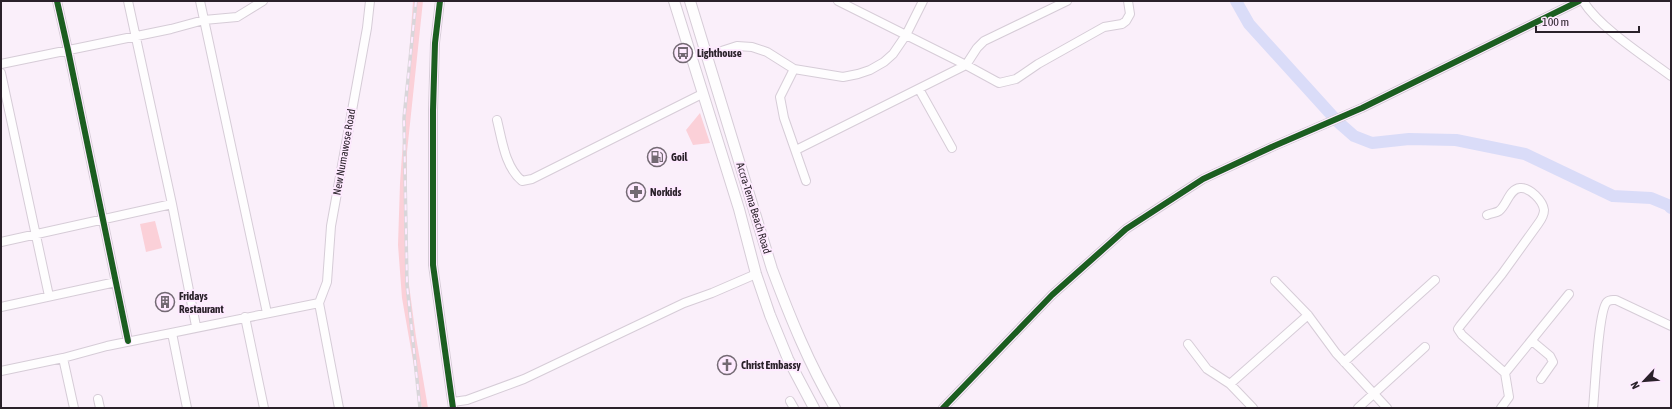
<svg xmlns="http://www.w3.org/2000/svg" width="1672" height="409" font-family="'Asap Condensed',sans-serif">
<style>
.green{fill:#fbd0d8}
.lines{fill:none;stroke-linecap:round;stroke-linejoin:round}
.river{stroke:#dadcf8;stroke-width:12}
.minor-casing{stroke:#d6ccd7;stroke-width:10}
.major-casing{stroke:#d6ccd7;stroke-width:12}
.minor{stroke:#fefdfe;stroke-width:8}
.major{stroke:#fefdfe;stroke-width:10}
.rail-casing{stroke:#d9d6da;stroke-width:3.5}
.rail{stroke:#feeaff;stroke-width:2;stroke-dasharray:6;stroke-linecap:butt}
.cycleway-casing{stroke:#feeaff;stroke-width:8}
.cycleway{stroke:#1b5e20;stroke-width:6}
.labels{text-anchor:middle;stroke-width:4;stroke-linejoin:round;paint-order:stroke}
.poi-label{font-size:11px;font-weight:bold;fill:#2a212a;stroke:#feeaff;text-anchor:start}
.street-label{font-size:11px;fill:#2a212a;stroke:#feeaff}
</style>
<rect width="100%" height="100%" fill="#faeffa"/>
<path class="green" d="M413,1H423L407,152V270L416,337L428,408H422L419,395L402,298L398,245L400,183Z
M700,113L710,143L693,145L686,130Z
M155,221L162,248L146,252L140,224Z"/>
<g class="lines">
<path class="river" d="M1236,1L1249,24L1337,121L1354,136L1372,143L1409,139L1456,140L1525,154L1613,196L1651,198L1668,205L1671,208"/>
<g class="minor-casing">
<path id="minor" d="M57,1L68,50L128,341
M128,1L172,204L196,326
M200,1L267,313
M440,1L435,43L433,110V265L453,408
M838,1L966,65L999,83L1016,79L1038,64L1104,27L1122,24L1126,21L1130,14L1128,1
M1583,1C1600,28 1644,56 1671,76
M706,56L737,46L752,47L767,52L794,69L843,77L858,74L870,70L884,62L893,54L906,35L923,1
M1,64L171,29L204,20L237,17L263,1
M794,69L780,97L784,118L806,181
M1,73L49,296
M919,89L952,148
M497,120C502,140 505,167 522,181L532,179L702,94
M796,150L966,65L977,48L984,41L1067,1
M1487,215C1491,213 1496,213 1499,211C1507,205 1509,189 1520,188C1530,187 1543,201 1544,210C1544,216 1541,220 1538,224L1502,274L1460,326L1458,329L1462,335L1505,373L1509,397L1501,408
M1,242L172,204
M1275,281L1308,315L1336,353L1387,408
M319,303L327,282L331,226L367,28L370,1
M319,303L339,408
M1,307L116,282
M245,317L264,408
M172,333L187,408
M1532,341L1550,356L1553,362L1541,379
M1188,344L1207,369L1230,384L1253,408
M63,358L107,346L319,303
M1344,362L1435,280
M1,371L63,358L74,408
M1505,373L1569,294
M1230,384L1308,315
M98,399L100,408
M790,401L794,408
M453,402L467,400L524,379L684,303L712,293L756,274
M943,408L1052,295L1126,229L1203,179L1274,146L1362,108L1579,1
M1358,408L1425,347
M1593,408C1595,391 1598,311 1607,302C1610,299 1613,300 1616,300L1671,326"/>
</g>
<g class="major-casing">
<path id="major" d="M674,1L739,209L756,274L770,315L788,359L814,408
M690,1L772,269C790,317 809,364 835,408"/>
</g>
<use href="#minor" class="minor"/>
<use href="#major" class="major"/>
<g class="rail-casing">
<path id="rail" d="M416,1L404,118L407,285L420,408"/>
</g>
<use href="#rail" class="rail"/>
<g class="cycleway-casing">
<path id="cycleway" d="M57,1L68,50L128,341
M440,1L435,43L433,110V265L453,408
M943,408L1052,295L1126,229L1203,179L1274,146L1362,108L1579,1"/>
</g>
<use href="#cycleway" class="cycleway"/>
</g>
<defs>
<g id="bus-ring" transform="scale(1)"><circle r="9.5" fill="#feeaff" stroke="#736973" stroke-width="1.5"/><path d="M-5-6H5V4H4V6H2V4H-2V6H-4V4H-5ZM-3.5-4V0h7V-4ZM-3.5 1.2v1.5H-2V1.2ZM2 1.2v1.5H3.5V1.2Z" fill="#736973"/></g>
<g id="fuel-ring" transform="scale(1)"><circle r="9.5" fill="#feeaff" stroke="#736973" stroke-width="1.5"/><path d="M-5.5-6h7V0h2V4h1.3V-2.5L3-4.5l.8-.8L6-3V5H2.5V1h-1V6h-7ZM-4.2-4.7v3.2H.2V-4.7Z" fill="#736973"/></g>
<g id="pharmacy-ring" transform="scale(1)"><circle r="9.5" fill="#feeaff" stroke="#736973" stroke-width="1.5"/><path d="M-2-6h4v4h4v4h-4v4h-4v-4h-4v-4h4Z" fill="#736973"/></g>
<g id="building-ring" transform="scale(1)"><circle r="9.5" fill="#feeaff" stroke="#736973" stroke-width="1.5"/><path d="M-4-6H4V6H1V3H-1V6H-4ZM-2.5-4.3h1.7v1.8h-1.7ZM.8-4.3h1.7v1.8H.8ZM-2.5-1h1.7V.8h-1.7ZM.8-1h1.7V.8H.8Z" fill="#736973"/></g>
<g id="church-ring" transform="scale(1)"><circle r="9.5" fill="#feeaff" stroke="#736973" stroke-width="1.5"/><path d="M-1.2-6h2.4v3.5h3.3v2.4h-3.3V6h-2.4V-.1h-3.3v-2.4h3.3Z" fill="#736973"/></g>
</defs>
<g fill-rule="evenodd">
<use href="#bus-ring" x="683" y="53"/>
<use href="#fuel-ring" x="657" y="157"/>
<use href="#pharmacy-ring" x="636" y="192"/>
<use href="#building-ring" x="165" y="302"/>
<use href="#church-ring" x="727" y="365"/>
</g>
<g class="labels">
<g class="poi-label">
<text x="697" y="57">Lighthouse</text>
<text x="671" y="161">Goil</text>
<text x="650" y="196">Norkids</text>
<text x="179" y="300">Fridays<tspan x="179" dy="13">Restaurant</tspan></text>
<text x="741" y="369">Christ Embassy</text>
</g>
<g class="street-label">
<text transform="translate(344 152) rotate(-80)" y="4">New Numawose Road</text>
<text transform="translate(754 208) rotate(73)" y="4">Accra-Tema Beach Road</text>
</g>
</g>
<rect width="1672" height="409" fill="none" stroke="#2a212a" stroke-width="4"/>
<g transform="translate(1644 381) rotate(244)" stroke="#feeaff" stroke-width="3" paint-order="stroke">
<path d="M0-3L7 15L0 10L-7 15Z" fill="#2a212a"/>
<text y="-6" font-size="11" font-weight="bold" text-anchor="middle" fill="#2a212a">N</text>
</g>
<path d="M1536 26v6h103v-6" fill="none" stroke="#2a212a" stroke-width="2"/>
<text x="1542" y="26" font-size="12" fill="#2a212a" stroke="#feeaff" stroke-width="3" paint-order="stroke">100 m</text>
</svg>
